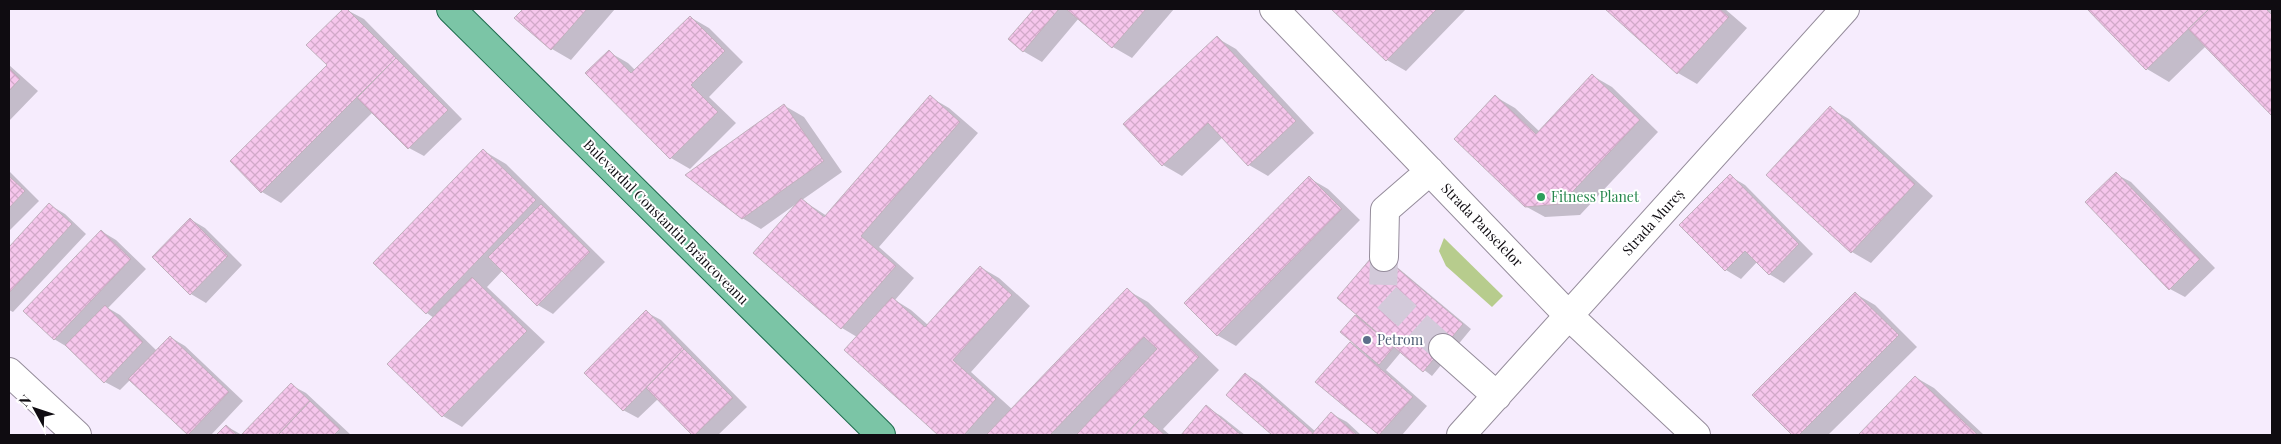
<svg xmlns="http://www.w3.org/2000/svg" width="2281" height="444" font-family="'Playfair Display',serif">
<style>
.grass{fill:#b7cc8d}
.shadow{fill:#0003}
.building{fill:url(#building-cross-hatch);stroke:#c1b1bd}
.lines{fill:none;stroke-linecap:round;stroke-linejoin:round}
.minor-tunnel{stroke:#d3cada;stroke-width:28;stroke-dasharray:28 14;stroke-linecap:butt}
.minor-casing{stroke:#958c9b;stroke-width:30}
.major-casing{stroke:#1c6b4c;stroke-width:30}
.minor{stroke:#fff;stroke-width:28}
.major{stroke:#7bc5a6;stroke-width:28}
.leisure-dot{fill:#2e9e5b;stroke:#fff;stroke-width:2}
.service-dot{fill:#5c6f8a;stroke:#fff;stroke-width:2}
.labels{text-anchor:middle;stroke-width:4;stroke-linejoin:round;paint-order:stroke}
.leisure-label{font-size:14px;fill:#27864d;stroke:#fff;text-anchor:start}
.street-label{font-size:14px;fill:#0f0c11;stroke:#fff}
.service-label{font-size:14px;fill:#4e5e75;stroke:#fff;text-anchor:start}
</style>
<defs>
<pattern id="building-cross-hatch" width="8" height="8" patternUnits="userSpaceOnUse" patternTransform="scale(1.25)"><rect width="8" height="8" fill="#f6c6ec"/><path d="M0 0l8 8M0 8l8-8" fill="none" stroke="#d2a9c9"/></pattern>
</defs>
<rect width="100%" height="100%" fill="#f6ecfd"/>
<path class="grass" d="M1444,238L1503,296L1492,307L1446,266L1439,251Z"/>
<path class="shadow" d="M345,9L364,19L462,119L424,156L409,148L373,112L281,203L262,192L328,65L308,45Z
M524,9H615L571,60L552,49L516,18Z
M1035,9H1174L1132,58L1113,47L1079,18L1042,62L1023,51L1010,39Z
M1333,9H1466L1406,71L1387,60Z
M1606,9H1725L1747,28L1697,84L1678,73Z
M2089,9H2272V114L2206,46L2169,82L2147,69Z
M690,17L709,28L743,62L709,97L736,123L690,169L671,158L587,73L609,52L628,63L636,71Z
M1217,38L1236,49L1314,133L1268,176L1249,165L1223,137L1182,176L1163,165Z
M9,65L38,91L9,121Z
M1593,76L1612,87L1658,132L1580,215L1545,217L1525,206L1496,97L1515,108L1540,132Z
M930,97L949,108L978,133L879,247L914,278L895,300L911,310L928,325L980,267L999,278L1030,306L971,372L1013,410L1127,290L1148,302L1219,370L1163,429L1170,435H940L846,350L857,337L842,328L796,204L761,229L742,218L785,106L804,117L842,172L802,200L827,216Z
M1830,108L1849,119L1933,196L1871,263L1852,252L1768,175Z
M484,151L506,164L605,262L553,314L538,305L503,270L487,287L545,342L462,427L443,416L389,364L434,318L427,313L375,263Z
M9,171L39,201L9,231Z
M2116,174L2131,182L2215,268L2185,297L2170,289Z
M1730,176L1745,185L1813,254L1784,283L1769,274L1757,262L1741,279L1726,270Z
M1309,178L1328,189L1360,220L1236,346L1217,335Z
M50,205L65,214L86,234L13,312L9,310V249Z
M190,219L205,228L242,265L206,303L191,294L153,257Z
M101,231L116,240L146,269L108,308L120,315L157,351L170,337L185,346L243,401L211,435H188L130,380L120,390L105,382L69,348L54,339Z
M1385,257L1471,329L1432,376L1401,352L1386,370L1427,406L1402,435H1379L1317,381L1350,343L1359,347L1342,332L1357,314Z
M1856,294L1875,305L1917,347L1828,435H1794L1754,395Z
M646,312L661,320L747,407L718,435H694L658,399L638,418L623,410Z
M1246,374L1260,383L1316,432L1332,414L1347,422L1361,435H1274L1228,395Z
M1915,377L1934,388L1984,435H1860Z
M291,385L306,393L351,435H243Z
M1206,407L1221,416L1245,435H1183Z
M226,426L242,435H218Z"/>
<path class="building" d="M343,9H347L396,58L261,193L230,161L327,65L306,45Z
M523,9H587L551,50L514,18Z
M1034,9H1059L1023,52L1008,39Z
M1066,9H1146L1112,48Z
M1331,9H1437L1386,61Z
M1605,9H1720L1729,17L1677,74Z
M2087,9H2209L2146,70Z
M2209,9H2266L2272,15V116L2188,29Z
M690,16L725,51L691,85L718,112L670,159L585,73L609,50L631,73Z
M1217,36L1296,121L1248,166L1208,123L1162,166L1123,124Z
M396,58L448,110L408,149L357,98Z
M9,68L20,79L9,91Z
M1592,74L1640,120L1561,204L1525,207L1454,139L1495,95L1536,134Z
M930,95L960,122L861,236L896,266L841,329L753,253L801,198L824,217Z
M784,104L824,161L742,219L685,175Z
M1830,106L1915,184L1851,253L1766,175Z
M483,149L536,200L426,314L373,263Z
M2116,172L2200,259L2169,290L2085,202Z
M1730,174L1799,244L1769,275L1745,251L1725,271L1679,225Z
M9,176L25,191L9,208Z
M1309,176L1342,209L1217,336L1184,303Z
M49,203L72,224L9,293V247Z
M541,204L590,252L537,306L488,257Z
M190,218L228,256L190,295L152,257Z
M101,230L131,259L54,340L23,311Z
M1377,251L1463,324L1423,372L1337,298Z
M980,266L1012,295L953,360L996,399L964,435H938L844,350L892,297L925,327Z
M472,277L527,331L442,417L387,364Z
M1127,288L1199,357L1125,435H1076L1157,349L1144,337L1050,435H986Z
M1855,292L1899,335L1799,435H1792L1752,395Z
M105,305L143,342L104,383L65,345Z
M646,310L684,349L623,411L584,373Z
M1355,315L1394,347L1379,365L1340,332Z
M170,336L229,392L188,435L128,379Z
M1350,342L1413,397L1379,435L1315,382Z
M684,349L733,398L695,435H692L646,388Z
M1245,373L1313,433L1311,435H1272L1226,395Z
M1915,376L1978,435H1858Z
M291,383L310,401L278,435H241Z
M310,401L340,429L334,435H278Z
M1206,405L1241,435H1181Z
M1331,412L1357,435H1311Z
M1143,416L1165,435H1125Z
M226,425L237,435H216Z"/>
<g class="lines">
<path class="minor-tunnel" d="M1384,257L1383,294L1443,348"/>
<g class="minor-casing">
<path id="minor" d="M1274,9L1569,316L1696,435
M1384,257L1385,210L1430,171
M1443,348L1497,396
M9,372L77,435
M1461,435L1845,9"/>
</g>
<g class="major-casing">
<path id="major" d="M451,9L881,435"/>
</g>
<use href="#minor" class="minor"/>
<use href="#major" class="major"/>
</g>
<circle class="leisure-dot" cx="1541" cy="197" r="5"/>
<circle class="service-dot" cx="1367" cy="340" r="5"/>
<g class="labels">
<g class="leisure-label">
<text x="1551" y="202">Fitness Planet</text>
</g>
<g class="street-label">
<text transform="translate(666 222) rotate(45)" y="5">Bulevardul Constantin Brâncoveanu</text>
<text transform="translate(1653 222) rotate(-48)" y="5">Strada Mureș</text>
<text transform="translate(1482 225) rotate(46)" y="5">Strada Panselelor</text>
</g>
<g class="service-label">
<text x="1377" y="345">Petrom</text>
</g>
</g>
<rect width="2281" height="444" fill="none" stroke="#0f0c11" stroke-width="20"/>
<g transform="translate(35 409) rotate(310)" stroke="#ffffff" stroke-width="4" paint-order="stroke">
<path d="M0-4L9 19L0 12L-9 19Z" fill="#0f0c11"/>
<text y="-8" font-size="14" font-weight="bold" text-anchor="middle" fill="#0f0c11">N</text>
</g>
</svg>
